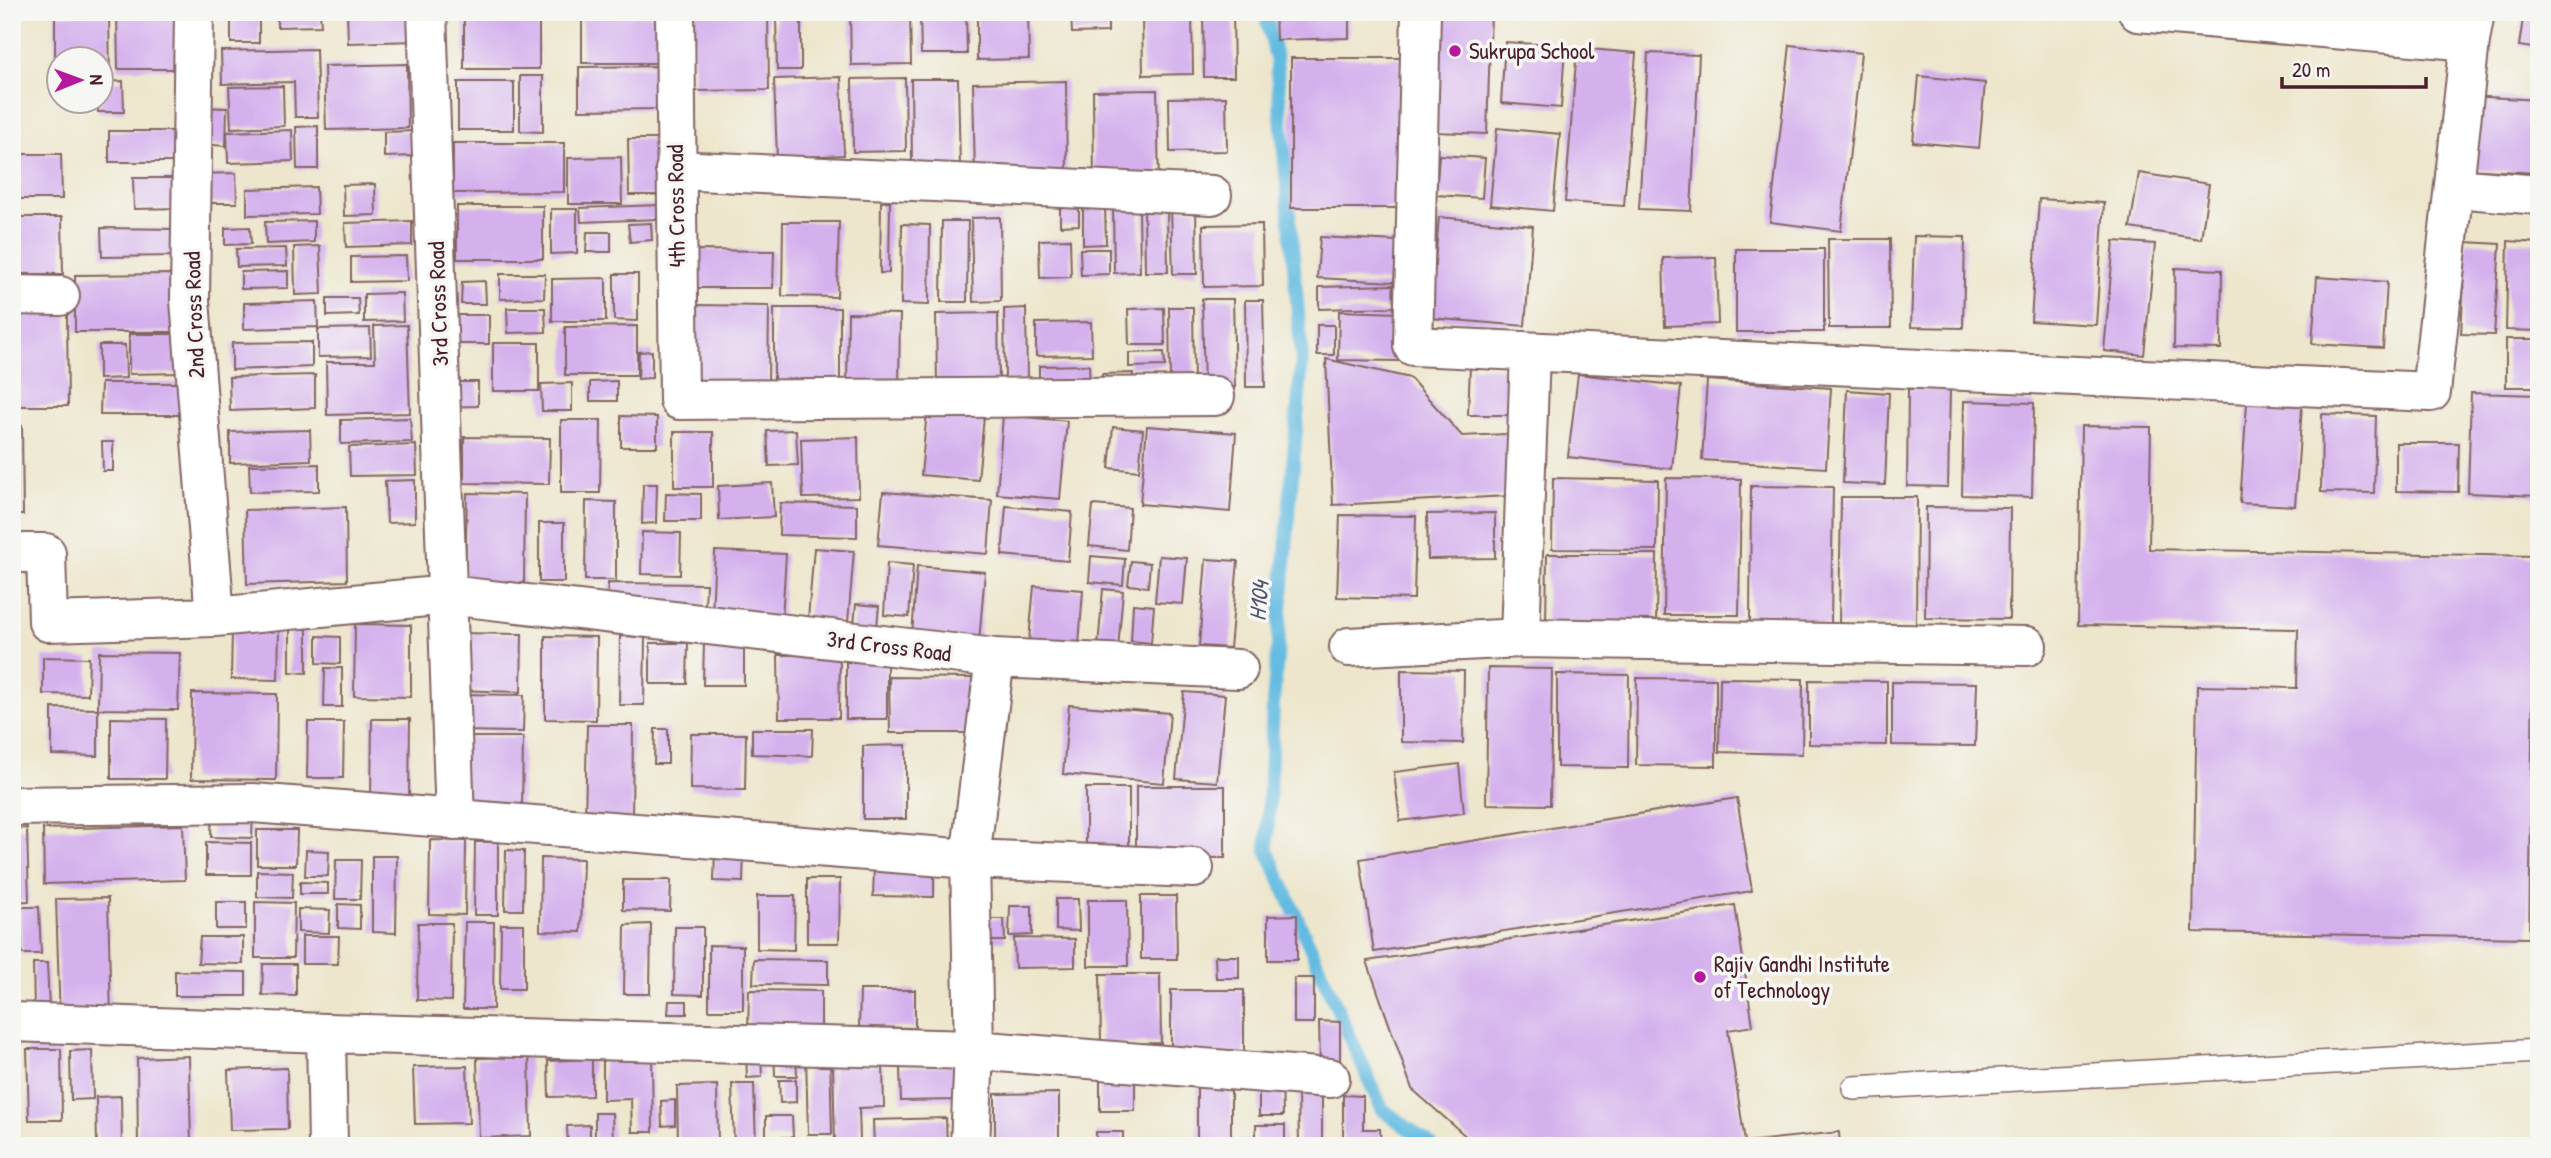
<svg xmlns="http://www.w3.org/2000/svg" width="2551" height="1158" font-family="'Patrick Hand',sans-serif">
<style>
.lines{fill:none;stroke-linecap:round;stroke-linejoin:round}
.stream{stroke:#64bbe1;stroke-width:14}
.building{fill:#d4b0ed}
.lane-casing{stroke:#836563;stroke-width:26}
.street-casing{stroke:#836563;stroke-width:42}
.lane{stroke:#fff;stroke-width:23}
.street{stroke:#fff;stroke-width:38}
.poi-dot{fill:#b5179e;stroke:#f6f6f2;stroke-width:2.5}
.labels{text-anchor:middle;stroke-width:7;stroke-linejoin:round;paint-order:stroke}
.poi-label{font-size:23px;fill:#4a1f2b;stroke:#f6f6f2;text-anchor:start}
.street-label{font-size:23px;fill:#4a1f2b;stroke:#f6f6f2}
.water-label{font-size:24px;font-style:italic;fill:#53566b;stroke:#f6f6f2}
</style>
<rect width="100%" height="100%" fill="#f6f6f2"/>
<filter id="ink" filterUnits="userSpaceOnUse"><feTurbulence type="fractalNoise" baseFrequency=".0143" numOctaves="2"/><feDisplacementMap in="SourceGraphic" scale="14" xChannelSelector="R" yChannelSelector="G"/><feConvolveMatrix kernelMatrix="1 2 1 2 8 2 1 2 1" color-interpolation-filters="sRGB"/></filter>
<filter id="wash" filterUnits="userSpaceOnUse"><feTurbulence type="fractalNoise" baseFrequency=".00686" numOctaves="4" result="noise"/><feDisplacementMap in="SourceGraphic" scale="28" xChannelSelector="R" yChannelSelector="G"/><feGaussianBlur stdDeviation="1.57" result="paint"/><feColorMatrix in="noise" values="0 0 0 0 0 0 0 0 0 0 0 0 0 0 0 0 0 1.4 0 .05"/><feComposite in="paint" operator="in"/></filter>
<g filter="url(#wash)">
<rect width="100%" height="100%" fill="#ede6cc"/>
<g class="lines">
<path class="stream" d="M1265,12L1276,58L1302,359L1273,704L1267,850L1382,1109L1432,1146"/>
</g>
<g id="blocks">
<path class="building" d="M117,12H176L177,69H118Z
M231,12H259V43H231Z
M277,12H320L321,26L277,27Z
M347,12H415L416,41L348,43Z
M539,12V69H464V13Z
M693,12H768L769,90L694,91Z
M776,12H801V70H777Z
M850,12H910L911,64L851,65Z
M920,12H966L967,54H921Z
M977,12H1028L1029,59L977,60Z
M1071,12H1108V32L1072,33Z
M1142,12H1192L1193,74L1143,75Z
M1203,12H1233L1234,77H1204Z
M1275,12H1349V38L1276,40Z
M1439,12H1491L1487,134L1436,132Z
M2524,12H2539V49L2519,46Z
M55,15H109L110,77H102V60H60V77H55Z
M582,15H657V63H582Z
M1505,42L1565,46L1561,108L1501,103Z
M1790,45L1861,53L1841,231L1770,222Z
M1577,48L1636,53L1624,206L1565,202Z
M316,49L318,117H295L294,82L222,84L221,51Z
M1648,53L1699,55L1691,211L1639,209Z
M1291,58H1401V208H1291Z
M407,64L408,128L326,130L324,66Z
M663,66V109L579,110V67Z
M520,76H543V132L520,131Z
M1919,76L1985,83L1979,148L1913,142Z
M841,77L844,155L777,158L774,79Z
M905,78L906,151L853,152L852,79Z
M911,79H958L960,168H912Z
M123,81L124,112H98V102H102V82Z
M1066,81L1067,175L975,177L973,83Z
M458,82H514V130H458Z
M283,86L284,126L231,128L229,87Z
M1157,90L1159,186L1094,187L1093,91Z
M2469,96L2539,100L2536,173L2465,169Z
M1226,97L1227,151L1170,152L1169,98Z
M201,107L227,108L226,146L200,144Z
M318,126V169H297L296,127Z
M1497,128L1560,134L1553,211L1490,205Z
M292,130L293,161L228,163L227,132Z
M109,131H180V162H109Z
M413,131L415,156L384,157V132Z
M628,139H661V195H629Z
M453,143H564V192L453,193Z
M12,154H61L62,199H12Z
M1439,155L1485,158L1482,198L1436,195Z
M621,157L622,204H568V158Z
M236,173L237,203H196V174Z
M2139,173L2209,184L2201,239L2130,228Z
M133,178H181V208L134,209Z
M375,184L376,215L344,216L343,185Z
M316,187L317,214L247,215V189Z
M2039,199L2104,203L2096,325L2031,321Z
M890,201L889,273H880L881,202Z
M1060,202H1079V225L1060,226Z
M659,205V219L581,222L580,208Z
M1105,205L1106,244L1083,245V206Z
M1167,205L1168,272H1145L1144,206Z
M457,206H543V259H457Z
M1139,207L1140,272L1114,273L1113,208Z
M1171,208H1196L1197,274H1173Z
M551,209H577V253L551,254Z
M12,217H62L63,274H12Z
M1000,217L1001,301L973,302L971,218Z
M1439,217L1533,226L1525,326L1430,318Z
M314,221V242L266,244L265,222Z
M412,221V245L346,247L345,223Z
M942,221H968L967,302H941Z
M783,222H839L837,297L782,296Z
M651,223L652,240L630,242L628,224Z
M902,224L930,225L929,305L901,304Z
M1262,224L1263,286L1204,287L1203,225Z
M250,227L251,244L225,245V228Z
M101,228L179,229V256L102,257Z
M587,232H611V252H586Z
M1914,236L1965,237L1963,328L1911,327Z
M1320,237L1397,241L1394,282L1317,278Z
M1070,239L1071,277L1040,278L1039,240Z
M1828,239H1890L1891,328H1829Z
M2114,241L2155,244L2144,355L2104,351Z
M2508,241L2539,243V331L2506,330Z
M2466,242L2500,244L2494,335L2461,334Z
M320,246L322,294L295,295L294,247Z
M286,248L287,266L237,267L236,249Z
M1080,249H1109V274L1081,275Z
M1736,249H1824V332H1736Z
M697,250L774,251L773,288H697Z
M406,256L407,281L351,282V257Z
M1716,257L1718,324L1665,326L1663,258Z
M2175,268L2222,270L2221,349L2174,348Z
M288,271V288L241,289V272Z
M175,274L176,332H75V275Z
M500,274H545L544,298L500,299Z
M614,274H638V321L614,320Z
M2317,277L2387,282L2383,348L2312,344Z
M606,278V321H552V279Z
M485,281L486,304H461L462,282Z
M1393,285L1394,307L1319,309V287Z
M402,293L403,321L364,322V294Z
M327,298H358L359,315L327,316Z
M1202,299H1233L1235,388L1204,389Z
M1245,300H1263L1265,387H1246Z
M317,301L318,327L244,329V303Z
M695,305L769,306L768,385H694Z
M1169,307H1193L1194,384H1170Z
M507,308H545L546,332L508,333Z
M774,308H840V386H774Z
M1026,308L1027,380L1005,381L1004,309Z
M1164,308L1165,345H1129L1128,309Z
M1339,311L1400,313L1399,361L1338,360Z
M67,313L68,406H12V314Z
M848,313L900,314L899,390H847Z
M998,313L999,384L937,385L936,314Z
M454,315H489V344H455Z
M1091,322L1092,355L1036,356V323Z
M407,325L410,413L327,415L326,362H375L374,326Z
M1317,325H1334V355H1317Z
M637,326V375H565V327Z
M370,328L371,356L318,357V329Z
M129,334H181L182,373L129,374Z
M2506,339H2539V387H2506Z
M312,342V367L232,370V343Z
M493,343H539V391H493Z
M99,345H125L126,378L99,379Z
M652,351V378L638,379L639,352Z
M1164,352L1165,366L1129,367V353Z
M1326,359L1410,378L1462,436L1507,434L1509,496L1333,505Z
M1089,365L1090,385L1039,386V366Z
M1470,367L1513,368L1511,415H1468Z
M1133,373V386L1102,387V374Z
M1578,374L1681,386L1672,469L1568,457Z
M315,375V408L230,411L229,377Z
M1707,380L1831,388L1826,468L1702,460Z
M617,381V401H590V382Z
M444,382H478V406L444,407Z
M101,383H185L186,415H100Z
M572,383V411H542L541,384Z
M1908,389H1950L1948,487L1907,486Z
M1847,390L1889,393L1885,485L1843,483Z
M2471,393L2539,395V496L2468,493Z
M1964,401L2034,403L2032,497L1962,495Z
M2247,403L2302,406L2295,506L2240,503Z
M927,411L984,416L978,480L921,475Z
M2322,414L2376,416L2374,493L2321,492Z
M1003,415L1067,421L1060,499L997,494Z
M621,416L657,417V447H621Z
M410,418L412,442L341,444V420Z
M561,420H601L600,493H561Z
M12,426H22L23,515H12Z
M1147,426L1236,433L1230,512L1140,504Z
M2081,426L2151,427L2149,549L2535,556L2529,938L2193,932L2197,686L2297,688L2298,629L2078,625Z
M1113,427L1143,430L1139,471L1109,468Z
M310,430L311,460L230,463V432Z
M796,430L798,465L769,466L767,431Z
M674,432H713V487H674Z
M464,437L550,438L549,484L464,483Z
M858,437L859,497L803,498L801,439Z
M102,442H113V471H103Z
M2396,443H2459L2458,492L2396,491Z
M416,445L417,475L350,476L349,447Z
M319,464V491L250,492L249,465Z
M1553,478L1658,480L1657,550L1552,549Z
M1666,478L1741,479L1739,615H1664Z
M415,480V522L387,523L385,481Z
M772,483L774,517L719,520L718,486Z
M643,484H657L656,523L642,524Z
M1751,486L1833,487L1831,625L1750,624Z
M883,492L992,500L988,554L878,545Z
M467,493L525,494L524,585H465Z
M666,493L701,494V521H665Z
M1841,497H1917L1916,625L1839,624Z
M586,501L616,502V580H585Z
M780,503L857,505V537L779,535Z
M1093,505L1130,508L1127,550L1089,546Z
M1006,506L1072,512L1068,561L1002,555Z
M346,507L347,581L247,584L245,510Z
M1926,507L2010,508L2009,619L1925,618Z
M1495,513V558L1428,559L1427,514Z
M1340,515L1416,516L1414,599L1337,597Z
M539,523H564V582H539Z
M642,532L681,533L680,575L641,574Z
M814,548L854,551L848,622L808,619Z
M715,551L786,554L782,620L712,616Z
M1547,554H1657L1656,626H1546Z
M1091,556L1125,559L1123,585L1089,582Z
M1159,556L1187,558L1183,604L1155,602Z
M1206,559L1238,561L1230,648L1199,646Z
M1131,561L1150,563L1148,587L1128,585Z
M887,563L913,565L909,617L884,615Z
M917,566L985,572L979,642L912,636Z
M608,583L706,584L705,606H608Z
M1034,586L1083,590L1079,645L1029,640Z
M1103,589L1123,591L1118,649L1098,647Z
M856,604L879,606L876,637L853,635Z
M1133,604L1154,606L1151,643L1131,641Z
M355,624L411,625V697L354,696Z
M232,628H279L278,680L231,679Z
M290,629H307V673L290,672Z
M457,633L522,634L521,692L456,690Z
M317,636L340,637V664L317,663Z
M545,636L597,637L596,720L545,719Z
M620,636L645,637L644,705H619Z
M704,640L744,641V685H703Z
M650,643H688L687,684H650Z
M99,652L180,653L178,710L98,709Z
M778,655H840L839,718H779Z
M43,657L89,658L88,695L43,694Z
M846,662H887V719H846Z
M325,668H342V707H324Z
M1488,668L1552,669L1550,805L1486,804Z
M1401,670L1464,671L1463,743L1401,742Z
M1557,674L1629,675L1628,768L1557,767Z
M889,677L972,678L973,733H890Z
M1637,678L1716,679V766L1636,765Z
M1720,678L1803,679L1802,754L1719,752Z
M1809,680L1887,681V745L1809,744Z
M1892,682L1977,683L1975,746L1892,745Z
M1184,692L1225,695L1217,782L1176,779Z
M192,693L277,694L276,780L191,779Z
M461,694L524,695L523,732L460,731Z
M1069,705L1170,713L1164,783L1063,774Z
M52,708L98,709V756L52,755Z
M111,718L166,719L165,779H111Z
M372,719H410L409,799L371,798Z
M308,722H344L343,778H307Z
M587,725H633L632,822H585Z
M655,729H668V764H654Z
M752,729H813L812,756L752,754Z
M691,734H746L745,790L690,789Z
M459,737H523L522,813L458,812Z
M906,745V819H863V746Z
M1459,764L1464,813L1400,821L1394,772Z
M1136,786H1225V858L1136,857Z
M1086,788H1129V852H1086Z
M1737,798L1752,891L1374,952L1360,859Z
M212,808L253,809L252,838L211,837Z
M183,825L185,880L44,884L43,829Z
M27,828L29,901L12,902V829Z
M257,830H297L296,865H257Z
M430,840L466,841L465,915L429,914Z
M206,842L251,843V875H206Z
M475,842H498V915H474Z
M306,850L329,851L328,876H305Z
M506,850L524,851L523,910H505Z
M715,850L744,851L743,882L714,881Z
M372,856H397L396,933L372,932Z
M541,858L583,859L581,932L540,931Z
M336,860H361L360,899H335Z
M874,869L934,871V897L873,896Z
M257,871L293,872L292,898L257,897Z
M807,879H840L839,943H807Z
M623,880H671L670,911L623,910Z
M300,882L328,883V894H300Z
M757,896H795L794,950L757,949Z
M1141,896H1176L1177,959H1141Z
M108,898L111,1021L60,1022L56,899Z
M1056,899H1078L1079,931L1056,930Z
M1088,900H1127L1128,966H1088Z
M216,902H246V929H216Z
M255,902L294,903L293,958H255Z
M338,904L360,905V929L338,928Z
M1735,905L1753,1026L1728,1030L1745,1142L1839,1132L1840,1146H1477L1412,1089L1367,961Z
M1010,906H1032V935L1009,936Z
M20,907H39L41,954H22Z
M298,909L330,910L329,933L298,932Z
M1297,915V960H1268V916Z
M978,919H1004L1005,941H978Z
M465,922H494L493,1009H463Z
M418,923H452L451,1001L417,1000Z
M501,924H524V989H500Z
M651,924L650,994H624L625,925Z
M675,927H703V995L674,994Z
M302,936H339L338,964H302Z
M200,937H243V964L198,963Z
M1014,938L1075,939V967L1015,968Z
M709,945L743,946V1010H709Z
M1215,956H1239V978H1216Z
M754,959L828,960V985L753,984Z
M33,963H47L49,1008L34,1009Z
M263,964H296V996L262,995Z
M175,971L246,972V996H175Z
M1100,974H1160L1161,1043L1101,1044Z
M1294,978H1314V1023H1294Z
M749,990L821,991V1033L748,1032Z
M860,990H915V1028L859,1027Z
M1171,990H1244V1061H1171Z
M669,1001H687V1014H668Z
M1319,1021L1340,1022V1063L1320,1062Z
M27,1049H61L62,1120H29Z
M92,1050L93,1099L71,1100L70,1051Z
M774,1050H796L797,1076H775Z
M746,1054H761L762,1077L747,1078Z
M830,1054L832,1134H808L806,1055Z
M189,1056L191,1145L138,1146L137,1058Z
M529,1057L531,1136L479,1138L477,1058Z
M603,1058H652L653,1132H632L631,1099L603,1100Z
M592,1059V1096L549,1097L548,1061Z
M883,1065L884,1107L859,1108L860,1141L835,1142L833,1066Z
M959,1065V1100L901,1101L900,1067Z
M467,1066L469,1123L415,1124L413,1067Z
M287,1068L288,1129L230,1130L228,1070Z
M1100,1077H1135V1111H1100Z
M1282,1078L1283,1116H1259V1079Z
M779,1080H796V1102L780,1103Z
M732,1084H754L756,1146H734Z
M717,1085L718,1143L678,1144L677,1086Z
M1197,1087H1231V1140H1252V1146H1197Z
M1298,1091H1322V1146H1299Z
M1059,1093V1146H995V1094Z
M1343,1095L1363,1096V1129H1380L1381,1146H1343Z
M121,1096L122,1146H97L96,1097Z
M675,1100V1125L662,1126L661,1101Z
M595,1113H612L613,1142L595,1143Z
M766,1116H792L793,1137L766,1138Z
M946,1118L947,1146H874L873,1120Z
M590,1125V1146H568L567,1126Z
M1256,1125H1285V1146H1256Z
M1096,1132H1123V1146H1096Z"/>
</g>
</g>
<g filter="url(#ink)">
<use href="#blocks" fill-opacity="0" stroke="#836563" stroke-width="2"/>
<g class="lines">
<g class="lane-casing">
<path id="lane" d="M1854,1088L2539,1051"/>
</g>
<g class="street-casing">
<path id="street" d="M194,12L190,300L215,617
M427,12L455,821
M675,12L679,400L1215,396
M1421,12L1413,346L2431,392L2470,41L2475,12
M2138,12L2470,41
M675,170L1212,195
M2454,188L2539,195
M12,295L60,296
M12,553H46L48,622L215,617L448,595L995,658L1238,669
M1520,638L1530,352
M1349,647L1520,638L2027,646
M12,806L253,803L970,859L1194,868
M12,1022L326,1033L974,1050L1330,1078
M326,1033L328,1146
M970,1146L974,1050L970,859L995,658"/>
</g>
<use href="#lane" class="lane"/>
<use href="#street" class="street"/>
</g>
</g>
<g class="poi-dot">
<circle cx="1455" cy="51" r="7"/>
<circle cx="1700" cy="977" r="7"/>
</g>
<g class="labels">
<g class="poi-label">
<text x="1469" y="59">Sukrupa School</text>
<text x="1714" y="972">Rajiv Gandhi Institute<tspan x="1714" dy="26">of Technology</tspan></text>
</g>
<g class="street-label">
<text transform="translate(676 206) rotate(-91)" y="8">4th Cross Road</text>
<text transform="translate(438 304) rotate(-92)" y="8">3rd Cross Road</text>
<text transform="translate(194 315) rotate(-92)" y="8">2nd Cross Road</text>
<text transform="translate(889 646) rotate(7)" y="8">3rd Cross Road</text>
</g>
<g class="water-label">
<text transform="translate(1259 601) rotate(-85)" y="8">H104</text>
</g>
</g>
<rect width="2551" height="1158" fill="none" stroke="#f6f6f2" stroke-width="42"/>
<g transform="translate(80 80) rotate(89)"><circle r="33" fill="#f6f6f2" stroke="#b1a0a2" stroke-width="2"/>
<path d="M0-5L12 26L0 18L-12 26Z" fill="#b5179e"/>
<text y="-10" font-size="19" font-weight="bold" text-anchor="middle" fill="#4a1f2b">N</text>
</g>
<path d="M2282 77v10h144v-10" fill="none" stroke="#4a1f2b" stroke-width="3.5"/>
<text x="2292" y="77" font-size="21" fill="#4a1f2b" stroke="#f6f6f2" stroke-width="5" paint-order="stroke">20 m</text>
</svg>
